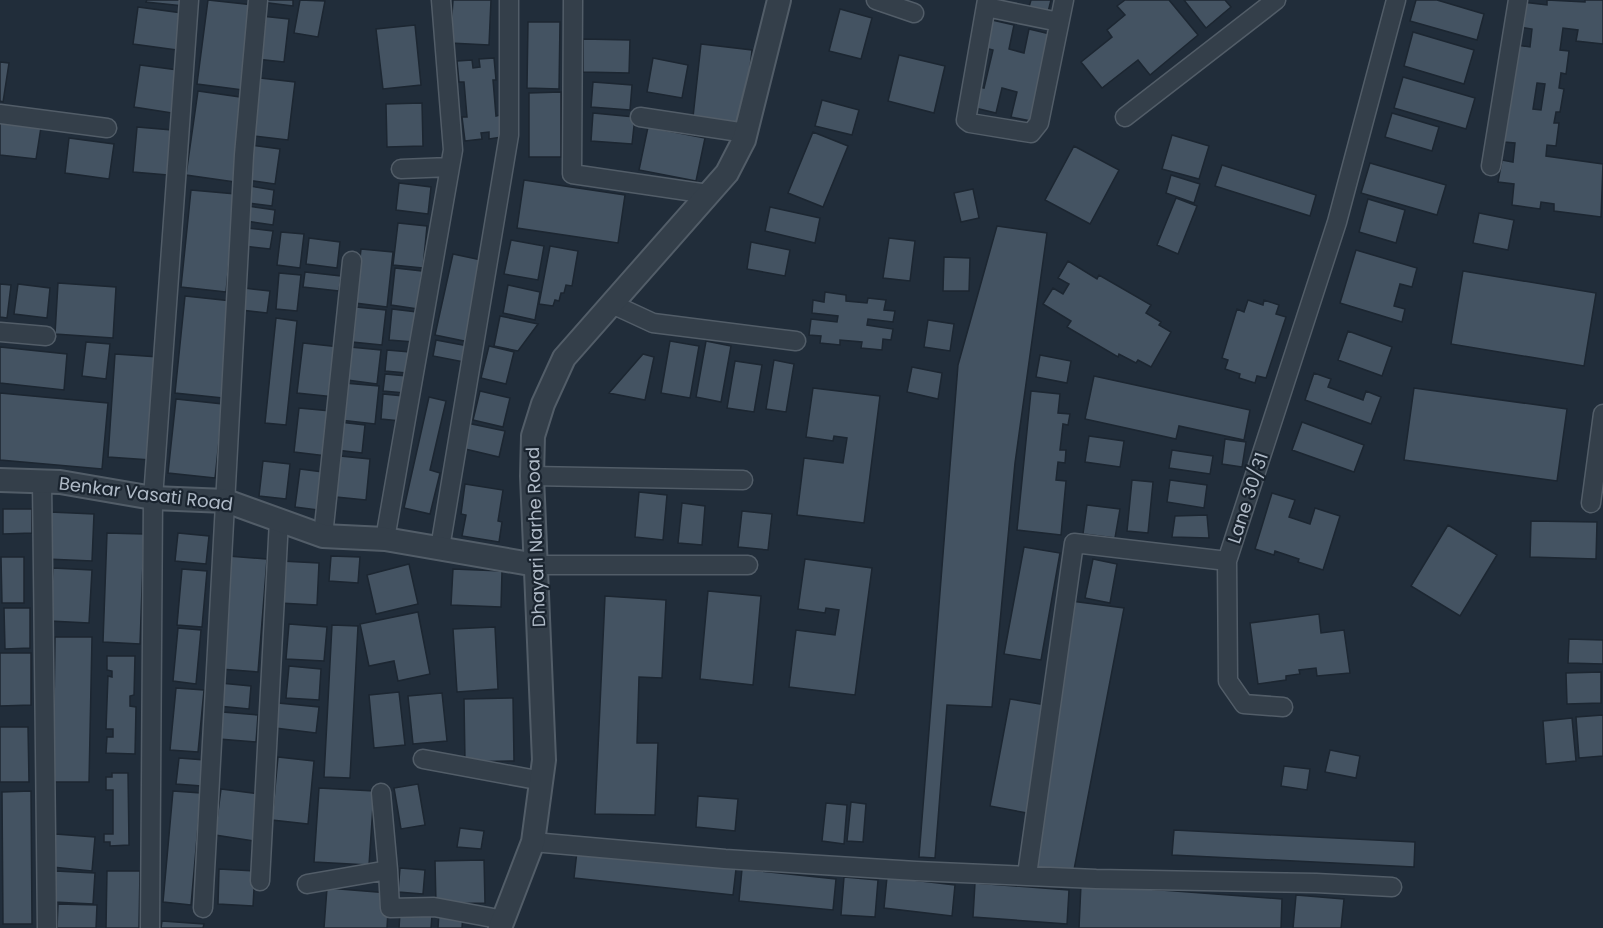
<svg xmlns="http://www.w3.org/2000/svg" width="1603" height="928" font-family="Poppins,sans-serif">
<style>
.building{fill:#445362;stroke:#1c2631;stroke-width:1.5;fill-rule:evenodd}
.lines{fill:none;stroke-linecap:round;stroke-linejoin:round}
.minor-casing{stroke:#525d68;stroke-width:21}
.tertiary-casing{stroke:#525d68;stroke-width:26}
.minor{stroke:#343f4a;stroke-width:18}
.tertiary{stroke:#343f4a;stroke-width:22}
.labels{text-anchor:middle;stroke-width:4.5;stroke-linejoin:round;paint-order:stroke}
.street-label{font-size:18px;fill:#afbac7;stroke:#1a242f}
</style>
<rect width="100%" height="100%" fill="#212d3a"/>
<path class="building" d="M147,0H185L184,6L146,2Z
M208,0L254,5L243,90L197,84Z
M261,0H293V6L261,2Z
M300,0L325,1L318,37L294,33Z
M453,0H491L489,45L450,43Z
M1031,0H1051L1048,12L1029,7Z
M1125,0H1169L1198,35L1150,75L1138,60L1102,88L1081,62L1112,37L1107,30L1125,15L1117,6Z
M1184,0H1225L1231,7L1206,28Z
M1416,0H1437L1484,14L1477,40L1410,21Z
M1547,0L1585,2V0H1603V44L1576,41L1578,30L1563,28L1560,50L1569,51L1566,74L1561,73L1559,88L1564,89L1560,112H1556L1554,123H1559L1556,146L1547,145L1546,156L1603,164L1601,217L1554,211V204L1541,202L1540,209L1512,205L1514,184L1498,182L1502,160L1513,162L1515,143L1504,142L1517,45L1530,47L1532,29L1520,27L1523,2L1547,5ZM1537,83L1545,84L1541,110L1533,109Z
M138,7L182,13L177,50L133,44Z
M840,9L872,18L861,59L829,51Z
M261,16L289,19L284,62L256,59Z
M992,20L1014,25L1009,49L1024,53L1029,29L1050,34L1036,122L1011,117L1017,92L1002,88L996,113L971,107L976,86L984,88L993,50L985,48Z
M528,22H560L559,89L527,88Z
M415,25L421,85L383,89L376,29Z
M1413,32L1474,50L1464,84L1404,66Z
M583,39L630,40L629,73L583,72Z
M701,44L752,50L744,123L693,117Z
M899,55L945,66L934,113L888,101Z
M494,58L496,80H493L496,116L500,115L502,137L489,139V132L481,133L482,139L465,141L462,117H467L464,82H459L457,61L472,60L473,68L480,67L479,59Z
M653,58L688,65L682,98L647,92Z
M0,62L9,63L3,102L0,101Z
M140,65L178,70L172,113L134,107Z
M1403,77L1475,98L1466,129L1394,108Z
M260,78L295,82L288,140L253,136Z
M593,82L632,85L630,110L591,107Z
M198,91L247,98L235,182L186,175Z
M561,92V157H529V93Z
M822,100L859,110L852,135L815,126Z
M422,103L423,146L387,147L386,104Z
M593,113L635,117L632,144L591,141Z
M1392,113L1439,127L1432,151L1385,137Z
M0,122L41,127L36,159L0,155Z
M137,127L172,130L168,175L133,172Z
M648,127L705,138L696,181L639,170Z
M813,132L848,146L823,207L788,193Z
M1172,135L1209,146L1199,179L1162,169Z
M69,138L114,144L109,179L65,173Z
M251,145L280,149L275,184L246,180Z
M1074,146L1119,170L1090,224L1045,200Z
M1370,163L1446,185L1437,215L1361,193Z
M1222,165L1316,195L1310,216L1215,186Z
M1171,175L1200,184L1194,203L1166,193Z
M524,180L625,195L618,243L517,228Z
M399,183L431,187L428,214L396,210Z
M250,186L274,190L272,206L248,203Z
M973,189L979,218L961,222L954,193Z
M191,190L236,194L226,292L181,287Z
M1176,198L1197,206L1178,254L1157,245Z
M1368,199L1405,210L1396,243L1359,232Z
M248,206L275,210L273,225L246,221Z
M770,207L820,218L815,243L765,231Z
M1479,213L1514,220L1508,250L1473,243Z
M398,223L427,226L423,268L393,265Z
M997,226L1047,233L1015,463L992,707L947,705L935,858L919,857L958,365Z
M247,228L273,231L270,249L244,246Z
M281,232L304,234L300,268L277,265Z
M309,238L340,242L337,268L306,264Z
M889,238L915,241L910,281L883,278Z
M511,240L544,246L538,280L504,274Z
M751,242L790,250L785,276L747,269Z
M550,246L578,251L572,286L566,285L564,293H561L559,301L555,300L553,306L539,304Z
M361,249L393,252L387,307L355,303Z
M1356,250L1417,268L1412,287L1400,284L1394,306L1405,309L1402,322L1340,303Z
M453,254L486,261L469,342L435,335Z
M944,257L970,258L969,291H943Z
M1068,261L1097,279L1099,275L1151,305L1146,313L1161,322L1159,325L1171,332L1151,367L1138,360L1136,363L1119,354L1118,357L1067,327L1071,321L1043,304L1053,288L1063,294L1069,284L1058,278Z
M395,268L422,271L418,309L391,305Z
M1463,271L1596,293L1584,366L1451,344Z
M305,272L341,276L339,291L303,287Z
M279,273L301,275L297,311L276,309Z
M58,283L116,287L113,338L55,334Z
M0,284L11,285L7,318L0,317Z
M18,284L50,288L47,318L14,314Z
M508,285L540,292L535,320L503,313Z
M244,288L270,291L267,313L241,310Z
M825,292L846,295V301L867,303L868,298L886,300L884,310L895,311L893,322L868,319L867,325L893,329L891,340L883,339L882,350L861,348L862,342L840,340V345L820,343L821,336L809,335L811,319L837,322L838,316L812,313L813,300L824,302Z
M185,296L232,301L223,398L175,393Z
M1248,300L1263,305L1264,300L1279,305L1276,314L1286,317L1266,378L1257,376L1255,383L1239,378L1240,374L1225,369L1228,360L1222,358L1237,309L1244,312Z
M356,307L386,310L382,345L352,342Z
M392,309L417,312L414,342L389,340Z
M500,316L538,324L518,351L494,346Z
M276,318L297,321L286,425L265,423Z
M928,320L954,324L950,351L924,347Z
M1348,331L1392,347L1382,376L1338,360Z
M436,340L468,346L464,362L433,356Z
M670,341L699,346L690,398L661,393Z
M706,341L731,346L721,402L696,397Z
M86,342L110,344L106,379L82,376Z
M303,343L340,347L335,397L297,393Z
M489,346L514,352L506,384L481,378Z
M0,347L67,354L64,390L0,383Z
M350,347L381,350L377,384L347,380Z
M387,350L410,352L407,373L385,371Z
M115,354L159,357L151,460L108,457Z
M643,354L654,357L645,400L609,393Z
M1040,355L1071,361L1067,383L1036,377Z
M774,360L794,364L786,412L766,409Z
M735,361L762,365L754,412L727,408Z
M912,367L942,373L938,399L907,392Z
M1314,373L1331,379L1328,387L1363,400L1366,391L1381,397L1371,424L1305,400Z
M385,374L407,376L405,393L383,391Z
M1094,376L1250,410L1244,440L1179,426L1176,439L1085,419Z
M344,383L379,386L375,424L340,420Z
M813,388L880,396L864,523L797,515L804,458L843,463L847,438L834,436L833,441L806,437Z
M1414,388L1567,409L1557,481L1404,460Z
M480,391L510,398L503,427L473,420Z
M1031,391L1060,394L1058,413L1070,414L1068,425L1063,424L1060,450H1066L1065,463L1058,462L1056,480L1066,481L1061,535L1017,530Z
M0,393L108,403L102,469L0,460Z
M383,394L404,396L401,421L381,419Z
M429,397L446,401L430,470L440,473L430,514L404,508Z
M176,399L223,404L215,478L168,473Z
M299,408L331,411L327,456L294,452Z
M339,422L365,425L362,453L336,450Z
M1302,422L1364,445L1354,472L1292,450Z
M467,423L505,431L499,457L461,448Z
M1089,436L1124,441L1120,467L1085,462Z
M1225,439L1246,442L1242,467L1222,464Z
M1172,450L1213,456L1210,474L1169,468Z
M340,456L370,459L366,500L336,497Z
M263,461L290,464L286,499L259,496Z
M300,469L323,472L318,510L295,507Z
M1132,480L1153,482L1148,533L1127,531Z
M1170,480L1207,485L1204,508L1167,502Z
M465,484L503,490L498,521L502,522L499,542L462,536L466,515L461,514Z
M639,492L667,495L663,540L635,537Z
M1272,493L1295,500L1289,517L1310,524L1315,508L1340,516L1323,570L1298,562L1299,559L1275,551L1274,555L1255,549Z
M682,503L705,506L702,545L678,543Z
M1087,505L1120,509L1115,538L1083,534Z
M3,509H32V533L3,534Z
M742,511L772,514L768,550L738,547Z
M50,512L94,514L92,561L47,559Z
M1207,515L1209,538L1172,537L1175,516Z
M1531,521L1597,522L1596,559L1530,557Z
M1448,525L1497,555L1460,616L1411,586Z
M107,533L144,534L140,644L103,642Z
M178,533L209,536L206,564L175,561Z
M1024,547L1060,553L1041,660L1004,654Z
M228,556L267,559L258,672L220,669Z
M331,556L360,557L358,583L329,581Z
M1,557H24V603H2Z
M805,559L872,568L855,695L789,687L796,630L835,635L839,610L826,608L825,613L798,609Z
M1093,559L1117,564L1110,603L1085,598Z
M281,561L319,563L317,605L279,603Z
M409,564L418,604L376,614L367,575Z
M53,568L92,570L89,623L50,621Z
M182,569L207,571L202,627L177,625Z
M453,569L502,571L501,607L451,605Z
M708,591L761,596L753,685L700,679Z
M605,596L666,600L662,678L639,677L637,743H658L655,815L595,814Z
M1071,601L1124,608L1073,875L1030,871Z
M4,608H30V648L5,649Z
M418,612L430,674L398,681L394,661L369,666L360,624Z
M1319,614L1321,633L1344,630L1350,673L1317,676L1316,668L1299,670L1300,674L1286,676V680L1258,684L1250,623Z
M289,624L327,627L324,661L286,659Z
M332,625L358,626L350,778L324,777Z
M495,627L498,689L457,692L453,629Z
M178,628L201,630L196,684L173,681Z
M55,637H92L89,782H53Z
M1569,639L1603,640V664L1568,663Z
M0,653H31V705L0,706Z
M107,656H135L134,695L130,696V706L136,707L135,754L106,753L107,737H113V729H106L108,676L112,677V671L107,670Z
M289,666L321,669L319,700L286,698Z
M1601,672V703L1567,704L1566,673Z
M220,683L251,686L249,709L218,706Z
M176,688L204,690L198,752L170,750Z
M399,692L405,745L374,748L369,695Z
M442,693L447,741L413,744L408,696Z
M513,698L514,761L465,762L464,699Z
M1010,699L1046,705L1027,813L990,806Z
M278,703L319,707L316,733L275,728Z
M222,712L258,715L256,742L219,739Z
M1603,715V756L1579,758L1576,717Z
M1572,718L1576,761L1546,764L1543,721Z
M0,727H28L29,782H0Z
M1330,750L1360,756L1356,778L1325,772Z
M278,757L314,761L308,824L272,820Z
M179,758L205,760L202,786L176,784Z
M1284,766L1310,769L1307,790L1281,786Z
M112,773H128L129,845L110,846V842H104V834H113V790H106V777H112Z
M418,784L425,825L401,829L394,788Z
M319,788L374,791L369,865L314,862Z
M221,789L260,794L254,841L215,835Z
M31,791L32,924H3L2,792Z
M173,791L201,793L191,905L163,902Z
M698,796L738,799L735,831L696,827Z
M851,802L866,804L863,842L847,841Z
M826,803L847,805L844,844L822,841Z
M460,828L484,831L481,849L457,847Z
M1174,830L1415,842L1414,867L1172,855Z
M55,834L95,837L92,871L52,867Z
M577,851L736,869L733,895L574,878Z
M484,860L485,903L436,904L435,861Z
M400,868L425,870L423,894L398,892Z
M219,869L255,871L253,906L218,904Z
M742,869L836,879L833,910L739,901Z
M55,871L95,873L93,904L54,902Z
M107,871H140L139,928H106Z
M844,877L878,880L875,917L841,915Z
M887,877L955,885L952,916L884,908Z
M975,883L1069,890L1067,924L973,917Z
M1081,884L1282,899L1281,928H1079Z
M327,888L389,893L387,928H324Z
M1296,895L1344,899L1341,928H1293Z
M58,904L97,905L96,928H57Z
M400,913L432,915L431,928H399Z
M439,913H463L462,928H438Z
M162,921L204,924L203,928H161Z"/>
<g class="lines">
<g class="minor-casing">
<path id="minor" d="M573,0L572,174L708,194
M876,0L914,13
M987,0L966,120L970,123L1031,133L1039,123L1064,0
M986,7L1059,22
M0,114L107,128
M640,117L746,133
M1125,117L1276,0
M1491,166L1518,0
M401,169L450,167
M612,304L653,323L796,341
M0,332L46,336
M532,476L743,480
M42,481L47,928
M1591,503L1603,414
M323,536L352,261
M385,539L453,150L441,0
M440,548L509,135V0
M1227,561L1228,681L1244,704L1283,707
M536,565H748
M423,759L542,781
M381,793L388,870
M533,842L725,859L916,871L1096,879L1316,883L1392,887
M1027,875L1074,543L1227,561L1337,222L1396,0
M260,881L279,520
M307,884L388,870L390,908L434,907L504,920
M203,908L244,155L258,0
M150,928L153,498L189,0"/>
</g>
<g class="tertiary-casing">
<path id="tertiary" d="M0,480L60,482L153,498L226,501L323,536L385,539L536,565
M500,928L533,842L544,760L532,476L533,436L543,404L564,358L727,173L744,140L779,0"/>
</g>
<use href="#minor" class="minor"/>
<use href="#tertiary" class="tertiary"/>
</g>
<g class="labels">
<g class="street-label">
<text transform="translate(146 494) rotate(7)" y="6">Benkar Vasati Road</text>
<text transform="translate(1248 498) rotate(-72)" y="6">Lane 30/31</text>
<text transform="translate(536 537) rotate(-92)" y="6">Dhayari Narhe Road</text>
</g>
</g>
</svg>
